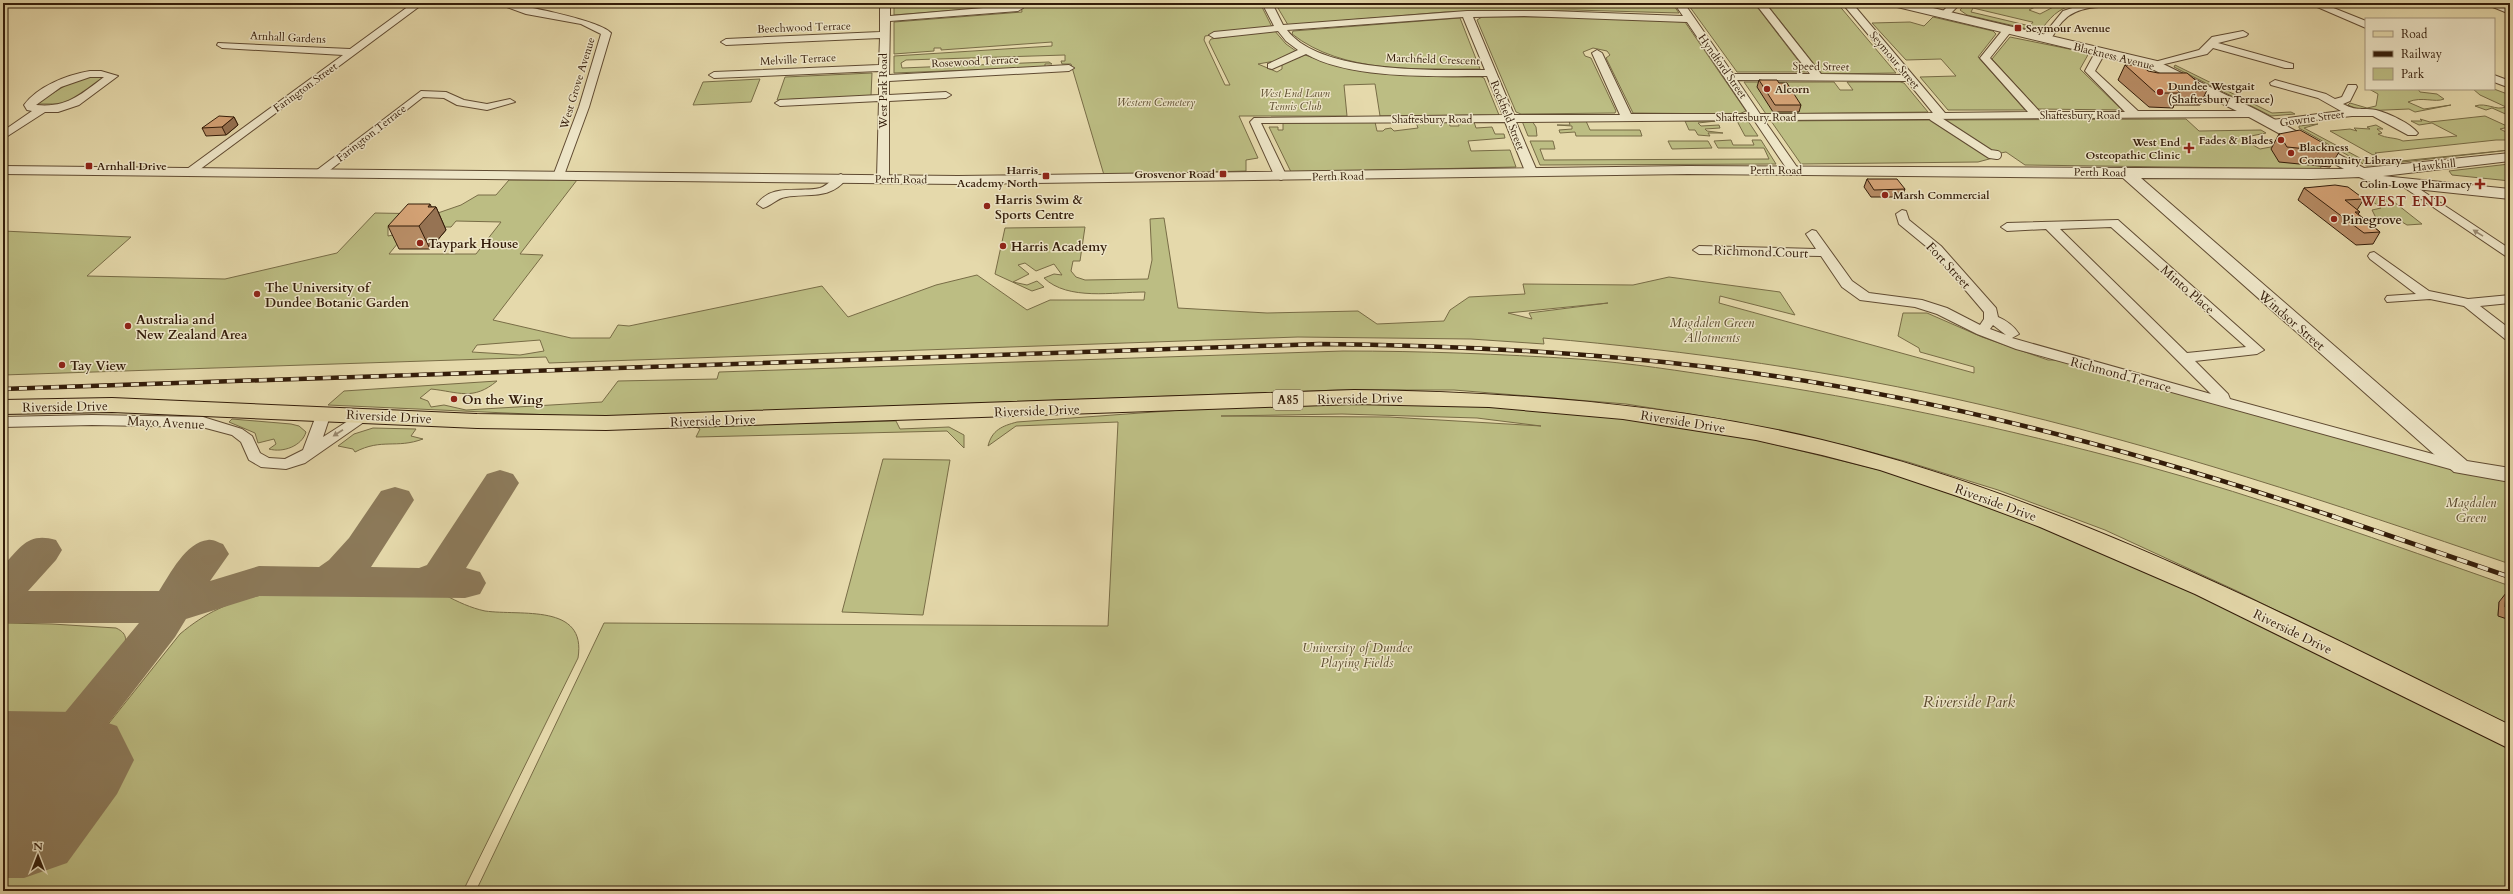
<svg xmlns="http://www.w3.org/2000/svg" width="2513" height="894" font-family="Cardo,serif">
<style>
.green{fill:#bcbd83;stroke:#786c46;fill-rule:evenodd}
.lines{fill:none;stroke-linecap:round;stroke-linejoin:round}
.taxiway{fill:#8c7a5a;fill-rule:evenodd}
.runway{fill:#8c7a5a;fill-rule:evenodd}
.pedestrian-casing{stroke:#604b32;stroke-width:10}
.minor-casing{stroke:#604b32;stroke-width:2}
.tertiary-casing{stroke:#604b32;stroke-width:2}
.primary-casing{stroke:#331c09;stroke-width:2}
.pedestrian{stroke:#eee6c8;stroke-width:8}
.minor{fill:#eee6c8;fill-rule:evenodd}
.tertiary{fill:#eee6c8;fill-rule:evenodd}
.primary{fill:#e5d9ab;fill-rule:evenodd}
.rail-far1-casing{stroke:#331c09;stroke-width:4.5}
.rail-casing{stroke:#331c09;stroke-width:5}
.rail-far1{stroke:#eee6c8;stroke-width:3;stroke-dasharray:8;stroke-linecap:butt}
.rail{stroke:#eee6c8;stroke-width:3.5;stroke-dasharray:11;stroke-linecap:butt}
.wall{fill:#b88d66;stroke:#331c09}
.shaded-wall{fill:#967353;stroke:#331c09}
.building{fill:#d6a477;stroke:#331c09}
.oneway{fill:#9a8b72}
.poi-dot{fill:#8f2418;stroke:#eee6c8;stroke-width:1.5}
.labels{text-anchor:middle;stroke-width:3;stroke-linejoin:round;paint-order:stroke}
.far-street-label{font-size:11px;fill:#331c09;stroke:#eee6c8}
.far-poi-label{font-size:11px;font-weight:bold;fill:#331c09;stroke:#eee6c8;text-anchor:start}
.far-park-label{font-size:11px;font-style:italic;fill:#5c4c2e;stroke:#eee6c8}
.shield{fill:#eee6c8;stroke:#6b5942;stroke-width:1}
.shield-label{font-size:12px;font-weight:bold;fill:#331c09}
.poi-label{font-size:13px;font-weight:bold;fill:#331c09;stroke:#eee6c8;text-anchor:start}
.street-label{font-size:13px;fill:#331c09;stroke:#eee6c8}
.park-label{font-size:13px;font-style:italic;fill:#5c4c2e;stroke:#eee6c8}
.far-district-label{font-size:14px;font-weight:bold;letter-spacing:1px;fill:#7a1f14;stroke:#eee6c8}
.near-park-label{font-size:16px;font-style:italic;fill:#5c4c2e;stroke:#eee6c8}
</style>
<rect width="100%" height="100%" fill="#e5d9ab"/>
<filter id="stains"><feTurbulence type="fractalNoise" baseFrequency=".005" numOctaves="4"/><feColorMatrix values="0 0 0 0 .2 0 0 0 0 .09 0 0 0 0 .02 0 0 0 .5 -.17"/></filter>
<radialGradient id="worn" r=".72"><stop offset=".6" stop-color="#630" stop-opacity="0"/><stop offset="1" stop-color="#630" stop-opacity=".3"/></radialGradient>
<path class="green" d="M894,3H1260L1272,27L1205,36L1204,40L1225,85H1230L1209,42L1211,39L1274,30L1286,44L1296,51L1275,61L1258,64L1277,72L1282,69V64L1305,55C1365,76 1418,77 1481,77L1484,78L1499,115L1380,116L1375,84L1344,85L1347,116H1239L1258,158L1246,160V171L1104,175L1071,64H1062L1061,61H1065V55L906,60L901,63L902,68L1049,62L1052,64H1045V67L894,73V56L1052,46V42L941,50V48H934V51L894,54V22L1022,12L1021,5L994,7L993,4L984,5V8L894,15Z
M1275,3H1672L1679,13L1574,10L1445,12L1288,25Z
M1687,3H1754L1807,72H1737Z
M1766,3H1837L1896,73L1822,74Z
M1966,3H2043L2029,10L2040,14L2061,3H2082C2063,6 2053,13 2042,29L2032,30L1967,15L1960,10ZM1973,8L2032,22H2033L2030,26L1971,12Z
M1482,17H1590L1685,22L1746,111L1739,114L1633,113L1606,58L1610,55L1607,51L1593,48L1583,52L1585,56L1591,58L1616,111L1615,113L1521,114L1516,112L1477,20Z
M1933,17L1993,31L1996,34L1978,57L2025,110H1948L1920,77L1956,76L1941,59L1906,60L1872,23L1910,22L1924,26Z
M1460,18L1480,69C1419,69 1343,74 1292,34L1293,31Z
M2010,37L2089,53L2080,69L2122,110L2038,109L1992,59Z
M2175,65L2272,113L2291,112L2295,114L2271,116L2174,67Z
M872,73L871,96L777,100L785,77Z
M81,76L107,77L69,104H35Z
M760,79L751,102L693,105L703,82Z
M1744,82H1834L1840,90H1853L1847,82H1900L1904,83L1928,112L1766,114Z
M2369,89H2418L2420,92L2437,94L2444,99C2435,103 2422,96 2408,102L2424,109L2451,105L2415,112L2409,109L2362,111L2348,105L2350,103L2367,108L2376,106L2378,94Z
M2473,89H2494L2510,95V110L2506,111L2510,113V116L2492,108L2486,110L2475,106C2487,102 2495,111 2506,107L2480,95Z
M2485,116L2509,127L2500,129L2510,134V140H2496L2375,153L2377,154L2373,155L2330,131L2350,129L2357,131L2354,128L2370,129L2367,127L2376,125L2383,129H2377L2382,133L2378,134C2387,139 2395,137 2403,141L2457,136L2432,123L2419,125L2411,121H2422L2420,119L2430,122Z
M2186,119L2199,131L2261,130L2266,133L2241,138L2260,149L2292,143L2324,161L2320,169L2025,165L2006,152L1995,154L1942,120Z
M1934,120L1993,158L1978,162L1801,164L1771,121Z
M1522,121H1532L1536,127L1537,136H1528Z
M1569,121H1586L1590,130H1640L1642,136H1576L1575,132L1560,133L1559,130L1572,129V126L1557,125H1570Z
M1685,121H1716L1698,123L1701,126L1719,125L1720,128L1705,129L1707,131L1723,133H1708L1710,136L1698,135L1695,130H1689Z
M1737,121H1748L1758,136H1745Z
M1375,122L1377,131H1383L1385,129L1391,128L1394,131L1418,128L1416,122H1449L1450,126H1459L1458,122H1474L1476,128L1492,127L1495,134H1504L1505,138L1468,141L1471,151L1510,150L1516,167L1291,172L1269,127H1278V130H1283V123Z
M2318,124L2304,128L2371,164L2510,150L2367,166L2299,128V126Z
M1731,140L1733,145H1754L1752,140H1761L1776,164L1540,165L1530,141H1553L1555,149H1540L1544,160L1769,159L1764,148H1718L1714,141Z
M1668,141H1708L1712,148L1672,149Z
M2509,164L2510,181L2452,175L2449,171Z
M509,180H577L520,254L543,255L493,320L571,338H610L618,325L629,326L822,286L848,317L936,285L977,275L1027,310L1050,300H1144L1145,292C1114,292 1068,301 1044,278L1054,274L1062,275L1054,264L1036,271L1025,263L1018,265L1029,274L1013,282L1027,285L1037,281L1044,287L1032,291L995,274L1005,228L1085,227L1080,261H1073L1071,271L1076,277L1085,280L1148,279L1152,260L1150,219L1164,218L1178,308L1267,313L1358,311L1377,324L1444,321L1450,310L1469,297L1525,294L1523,284L1633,285L1669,277L1780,292L1795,315L1720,296L1719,303L1974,373V367L1920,352L1919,348L1898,336L1903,313H1927L1982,337L2048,360H2066L2510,477V564C2335,504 2159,445 1978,404C1835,371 1689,351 1543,338L1544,344L1471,339L1298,337L549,363L546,357L3,375V231L131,237L87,276L225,279L337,253L375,213L435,214L461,205L478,195H496ZM456,221L501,222L476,254H389L407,232L388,236V227L410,223L429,227H451ZM1608,303L1529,313L1532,319L1508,313ZM540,340L544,351L520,355L472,352L477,345Z
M2367,197L2389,198L2422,224L2407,225L2394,217L2376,218L2372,210L2381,208Z
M1343,351C1422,351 1500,354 1578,359C1630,363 1681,371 1733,379C1870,399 2005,428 2139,464C2264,498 2387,543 2510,586V606L2499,602L2498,615L2510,620V726L2237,591L2105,530L1998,490L1908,462L1848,446L1715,418L1626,404L1454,390H1338L596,417L328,405L344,391L497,381C473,401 459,392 431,389L420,398L428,401L431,407L444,405L466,410L602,402L618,381L717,379L719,372Z
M1426,402L1611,415L1719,431L1896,474L2015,514L2178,583L2510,746V891H476L604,623L1108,626L1118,422L1016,426L988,446C992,430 1002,426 1017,422L1209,408ZM1342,414L1477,418L1541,426L1389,417L1221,416Z
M232,419L291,424L299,426L306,432C302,446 283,453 269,449L276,444L274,439L258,443L255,433L229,422Z
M896,421L900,429L949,427L964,435V448L947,431L696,437L700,429L693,426Z
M373,428L416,429L411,436L423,439C396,449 382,438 355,452L353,449L338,446L354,434Z
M883,459L950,460L923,615L842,612Z
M262,595H445C458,602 471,608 485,611C521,616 587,603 578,658L463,891H3V831H23L180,634C205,613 230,601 262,595Z
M3,623L52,624L116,628C129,634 127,642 120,653C88,695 58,745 3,758Z"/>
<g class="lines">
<path class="taxiway" d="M500,470L513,474L519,483L466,568L480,572L486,583L480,594L465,598L259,596L186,619L175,637L44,807L27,813L10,807L3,793L10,779L139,623H3V566C21,547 28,532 56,540L62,550L56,560L28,591H159C170,574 186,542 208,540C213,539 219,543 223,544L229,554L210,581L259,566L319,567L329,560L349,538L381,491L395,487L409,491L414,500L371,567L419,568L427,565L487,474Z"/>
<path class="runway" d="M3,711L76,712L117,726L134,760L117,794L67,863L24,878H3Z"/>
<g class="pedestrian-casing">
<path id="pedestrian" d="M1933,117L1990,154L1997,155"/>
</g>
<g class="minor-casing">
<path id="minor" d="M413,3H424L195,173H187V169L343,55L222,48L217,45L218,43L350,49Z
M496,3C514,3 600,20 611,33L589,107L563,178H555L553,176L579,107L601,34L581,24L526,14Z
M880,3H890V16L1018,5L1023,8L1018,11L890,21L889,75L1069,65L1074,68L1069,71L889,81V95L946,92L951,95L946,98L889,101V178L883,182L877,178L879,101L780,106L775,103L780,100L879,95V71L714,78L709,75L714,72L879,65L880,38L726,45L721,42L726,39L880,32Z
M1262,3H1272L1283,25L1467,11H1551L1683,16L1674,3H1684L1733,74H1810L1755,3H1765L1821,74L1902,75L1842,3H1852L1945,113L2028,112L1980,58L2005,27L2008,26L2013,29L1990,58L2040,112H2125L2085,71L2097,49L2101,48L2106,51L2095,71L2138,111H2254L2259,114L2254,117L1764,120L1799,170L1793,173L1789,172L1754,120L1516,122L1537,171L1531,174L1525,171L1505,122L1261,123L1287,177L1281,180L1275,177L1250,122L1254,118L1503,115L1487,76C1436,76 1351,80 1306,54L1272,69L1268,68V64L1298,50L1286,41L1278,31L1214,38L1209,35L1214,32L1274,26ZM1524,16L1687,22L1749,114H1631L1602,53L1597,50L1592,53L1620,115H1514L1473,17ZM1463,17L1485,70C1434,70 1320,74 1287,30ZM1737,80L1907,81L1933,113L1760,114Z
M1951,3H1961L1948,16H1942V12Z
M2088,3H2138L2133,6C2112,7 2080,3 2064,20C2058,25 2055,34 2050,40H2042L2041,38L2063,11Z
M2308,3H2321L2366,21V28Z
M2483,3H2497L2510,8V14Z
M2243,31L2248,34L2246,36L2218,43L2293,64V68H2285L2213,48L2207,54L2152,67L2147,64L2199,50L2212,37Z
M90,71H101L118,76L79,105L58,112H45L3,139V131L32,111L27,110L24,105C38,86 67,75 90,71ZM90,77H104C80,95 67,108 36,105L61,87Z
M2494,75L2510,81V88L2494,82Z
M2275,80L2326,94L2335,99L2342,97L2348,85H2356L2357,87L2350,101L2343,104C2358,112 2362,107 2376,110C2388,113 2410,123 2418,133L2416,135H2408L2373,116H2352L2268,125L2267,123L2272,120L2341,111L2318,98L2271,85L2270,83Z
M421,91L446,92L464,100L487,104L510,99L515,102L487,110L457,105L444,98L423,97L325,174H317V170Z
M841,174L847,178C831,200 809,193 786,197C777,198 771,206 763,208L757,204C772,183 799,193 820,188C829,185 833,177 841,174Z
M2406,180L2510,249V259L2402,186L2400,184Z
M1902,210L1906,211L1909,220L1941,246L1996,308L1998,317C2007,321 2013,325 2019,334L2012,338L2211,394L2046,229L2007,231L2001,227L2007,223L2118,220L2264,350L2257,354L2195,361L2228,394L2230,399L2466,463L2469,467L2461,472L2016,349L1977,334L1937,314L1915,307L1860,300L1842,287L1821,256L1699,254L1693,250L1699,246L1816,249L1806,234L1812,230L1816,231L1852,281L1869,293L1922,300L1947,308L1980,325L1984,319V312L1933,252L1899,224L1896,214ZM2111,227L2246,347L2187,353L2060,229ZM1993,325L2006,335L1990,329Z
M2374,252L2429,291L2468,299L2510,295V303L2480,306L2510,329V340L2505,339L2464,306L2430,299L2387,302L2385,299L2387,296L2416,294L2370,259L2368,256L2370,253Z
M324,408L331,413L323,437L362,412L367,410L374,415L305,463L286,469L261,467L249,460L241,442L232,435L202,427L92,425L3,427V417L92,415L203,417L242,429L252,436L260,453L269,458L285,459L303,450L317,413Z"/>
</g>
<g class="tertiary-casing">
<path id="tertiary" d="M3,3H12L3,10Z
M1891,3H1912L2157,61L2259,111L2364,168L2510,153V161L2383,176L2510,189V199L2406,188L2371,182L2359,177L2311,179L2141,178L2467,461L2510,468V482L2454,472L2123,178L1688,174L958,184L3,174V166L958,176L1688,166L2344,169L2249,117L2148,67L1893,6Z"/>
</g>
<g class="primary-casing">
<path id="primary" d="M1354,390C1511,392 1668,403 1822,440C2064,499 2288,616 2510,725V749L2195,594L2040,527L1960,497L1880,470L1822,455L1756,440L1623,419L1489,407L1354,404L606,430L477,428L112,412L3,414V400L112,398L477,414L606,416Z"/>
</g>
<use href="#pedestrian" class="pedestrian"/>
<use href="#minor" class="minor"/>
<use href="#tertiary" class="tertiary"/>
<use href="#primary" class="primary"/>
<g class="rail-far1-casing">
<path id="rail-far1" d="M3,389L1319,344C1449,345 1579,352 1708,367C1922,393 2131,449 2335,517"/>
</g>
<g class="rail-casing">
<path id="rail" d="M2332,516L2510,577"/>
</g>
<use href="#rail-far1" class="rail-far1"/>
<use href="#rail" class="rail"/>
</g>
<path class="wall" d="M2125,65L2207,90L2200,105H2174L2173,108L2149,107L2118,80Z
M1759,80L1779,83L1801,105L1799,112H1773L1757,87Z
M234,117L238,125L226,135L206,136L202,128Z
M2279,134L2339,152L2330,167L2279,162L2271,149Z
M1867,179L1905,189L1902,197H1871L1864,187Z
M2304,188L2364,199L2357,210L2360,212L2358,214L2380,232L2373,244L2356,245L2298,200Z
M432,207H436L446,230L430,249H399L388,226Z
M2506,593L2510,595V620L2498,616L2499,602Z"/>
<path class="shaded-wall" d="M234,117L238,125L226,135L222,127Z
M430,204L433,210L436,207L446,230L430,249L419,226L428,207Z"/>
<path class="building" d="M2125,65H2141L2148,71L2158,73H2187L2207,90H2177L2180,93H2156Z
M1759,80H1777L1779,83H1787L1801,105H1775Z
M219,116L234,117L222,127L202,128Z
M2300,130L2339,152L2287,147L2279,134Z
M1867,179H1897L1905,189L1874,190Z
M2335,185L2348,187L2364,199L2345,200L2360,212H2355L2380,232L2364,233L2304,188Z
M408,204H430L428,207H436L419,226H388Z
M2506,593L2510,595V609L2505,607Z"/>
<defs><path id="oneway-solid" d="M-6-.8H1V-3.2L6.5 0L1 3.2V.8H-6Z"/></defs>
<g class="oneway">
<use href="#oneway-solid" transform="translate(2478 233) rotate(-148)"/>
<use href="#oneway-solid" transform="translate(338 433) rotate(147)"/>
</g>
<g class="poi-dot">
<rect x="2014" y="24" width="8" height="8" rx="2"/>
<circle cx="1767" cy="89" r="4"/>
<circle cx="2160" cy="92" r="4"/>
<circle cx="2281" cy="140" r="4"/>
<path d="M2187 142h4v4h4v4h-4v4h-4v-4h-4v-4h4z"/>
<circle cx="2291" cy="153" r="4"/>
<rect x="85" y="162" width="8" height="8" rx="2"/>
<rect x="1219" y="170" width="8" height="8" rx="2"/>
<rect x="1042" y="172" width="8" height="8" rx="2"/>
<path d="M2478 178h4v4h4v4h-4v4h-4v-4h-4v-4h4z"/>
<circle cx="1885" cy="195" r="4"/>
<circle cx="987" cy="206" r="4"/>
<circle cx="2334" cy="219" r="4"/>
<circle cx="420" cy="243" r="4"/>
<circle cx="1003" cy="246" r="4"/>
<circle cx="257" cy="294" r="4"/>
<circle cx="128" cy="326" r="4"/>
<circle cx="62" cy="365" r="4"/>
<circle cx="454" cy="399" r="4"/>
</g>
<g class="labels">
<g class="far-street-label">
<text transform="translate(804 27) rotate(-2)" y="4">Beechwood Terrace</text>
<text transform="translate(288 37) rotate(3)" y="4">Arnhall Gardens</text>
<text transform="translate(2114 56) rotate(14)" y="4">Blackness Avenue</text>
<text transform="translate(798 59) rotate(-3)" y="4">Melville Terrace</text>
<text transform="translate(1433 59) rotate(2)" y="4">Marchfield Crescent</text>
<text transform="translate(1895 60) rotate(50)" y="4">Seymour Street</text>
<text transform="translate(975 61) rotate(-3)" y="4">Rosewood Terrace</text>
<text transform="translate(1723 66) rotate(55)" y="4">Hyndford Street</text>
<text transform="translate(1821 66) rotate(1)" y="4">Speed Street</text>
<text transform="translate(577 83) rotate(-73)" y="4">West Grove Avenue</text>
<text transform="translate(305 87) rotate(-36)" y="4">Farington Street</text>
<text transform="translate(883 91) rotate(-90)" y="4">West Park Road</text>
<text transform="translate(1508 115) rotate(68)" y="4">Rockfield Street</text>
<text x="2080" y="119">Shaftesbury Road</text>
<text x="1756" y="121">Shaftesbury Road</text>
<text transform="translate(2312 118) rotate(-8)" y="4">Gowrie Street</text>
<text x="1432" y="123">Shaftesbury Road</text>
<text transform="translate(371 133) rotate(-38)" y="4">Farington Terrace</text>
<text transform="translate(2434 165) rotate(-6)" y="4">Hawkhill</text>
<text x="1776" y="174">Perth Road</text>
<text transform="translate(2100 172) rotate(1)" y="4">Perth Road</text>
<text transform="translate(1338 176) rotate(-1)" y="4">Perth Road</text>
<text transform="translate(901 179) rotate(1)" y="4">Perth Road</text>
</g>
<g class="far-poi-label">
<text x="2026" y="32">Seymour Avenue</text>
<text x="2168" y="90">Dundee Westgait<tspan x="2168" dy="13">(Shaftesbury Terrace)</tspan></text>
<text x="1775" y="93">Alcorn</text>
<text x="2273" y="144" text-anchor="end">Fades &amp; Blades</text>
<text x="2180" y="146" text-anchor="end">West End<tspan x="2180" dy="13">Osteopathic Clinic</tspan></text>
<text x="2299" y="151">Blackness<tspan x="2299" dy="13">Community Library</tspan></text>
<text x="97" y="170">Arnhall Drive</text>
<text x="1038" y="174" text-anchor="end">Harris<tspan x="1038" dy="13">Academy North</tspan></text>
<text x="1215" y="178" text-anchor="end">Grosvenor Road</text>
<text x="2472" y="188" text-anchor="end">Colin Lowe Pharmacy</text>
<text x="1893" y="199">Marsh Commercial</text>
</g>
<g class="far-park-label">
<text x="1295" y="97">West End Lawn<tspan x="1295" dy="13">Tennis Club</tspan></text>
<text x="1156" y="106">Western Cemetery</text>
</g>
<rect class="shield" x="1273" y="390" width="30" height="20" rx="3"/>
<g class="shield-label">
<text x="1288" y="404">A85</text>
</g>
<g class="poi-label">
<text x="995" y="204">Harris Swim &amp;<tspan x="995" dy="15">Sports Centre</tspan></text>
<text x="2342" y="224">Pinegrove</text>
<text x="428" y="248">Taypark House</text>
<text x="1011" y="251">Harris Academy</text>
<text x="265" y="292">The University of<tspan x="265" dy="15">Dundee Botanic Garden</tspan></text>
<text x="136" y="324">Australia and<tspan x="136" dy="15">New Zealand Area</tspan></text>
<text x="70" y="370">Tay View</text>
<text x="462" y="404">On the Wing</text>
</g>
<g class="street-label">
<text transform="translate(1761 251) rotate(2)" y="5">Richmond Court</text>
<text transform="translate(1949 265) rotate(47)" y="5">Fort Street</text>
<text transform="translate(2188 289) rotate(41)" y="5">Minto Place</text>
<text transform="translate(2292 320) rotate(41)" y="5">Windsor Street</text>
<text transform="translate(2121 374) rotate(15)" y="5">Richmond Terrace</text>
<text transform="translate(1360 398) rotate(-1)" y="5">Riverside Drive</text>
<text transform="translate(65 406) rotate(-1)" y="5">Riverside Drive</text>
<text transform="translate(1037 410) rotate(-2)" y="5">Riverside Drive</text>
<text transform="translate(389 416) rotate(3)" y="5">Riverside Drive</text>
<text transform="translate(713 420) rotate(-2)" y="5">Riverside Drive</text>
<text transform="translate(1683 421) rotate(9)" y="5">Riverside Drive</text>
<text transform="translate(166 422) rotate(3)" y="5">Mayo Avenue</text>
<text transform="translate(1996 502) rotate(20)" y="5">Riverside Drive</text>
<text transform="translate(2293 631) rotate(26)" y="5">Riverside Drive</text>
</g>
<g class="park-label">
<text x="1712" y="327">Magdalen Green<tspan x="1712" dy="15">Allotments</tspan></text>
<text x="2471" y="507">Magdalen<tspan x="2471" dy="15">Green</tspan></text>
<text x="1357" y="652">University of Dundee<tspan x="1357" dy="15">Playing Fields</tspan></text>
</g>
<g class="far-district-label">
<text x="2404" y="206">WEST END</text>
</g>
<g class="near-park-label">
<text x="1969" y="707">Riverside Park</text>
</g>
</g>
<rect width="2513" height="894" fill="none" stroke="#e5d9ab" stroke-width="16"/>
<rect x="4" y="4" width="2505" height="886" fill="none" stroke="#331c09" stroke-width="2"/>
<rect x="8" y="8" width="2497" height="878" fill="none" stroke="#331c09"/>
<rect x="2365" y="18" width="130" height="72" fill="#eee6c8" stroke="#a3957c"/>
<rect x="2373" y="31" width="20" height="6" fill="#e5d9ab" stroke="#a3957c"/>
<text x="2401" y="38" font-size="12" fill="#331c09">Road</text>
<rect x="2373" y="51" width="20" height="6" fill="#331c09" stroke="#a3957c"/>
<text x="2401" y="58" font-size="12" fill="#331c09">Railway</text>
<rect x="2373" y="68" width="20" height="12" fill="#bcbd83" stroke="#a3957c"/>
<text x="2401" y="78" font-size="12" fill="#331c09">Park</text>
<g transform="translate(38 856)" stroke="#eee6c8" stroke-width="3" paint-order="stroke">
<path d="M0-3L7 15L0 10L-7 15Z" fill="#331c09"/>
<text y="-6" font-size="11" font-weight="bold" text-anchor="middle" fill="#331c09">N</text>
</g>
<rect width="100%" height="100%" filter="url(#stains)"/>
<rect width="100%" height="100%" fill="url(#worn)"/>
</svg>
